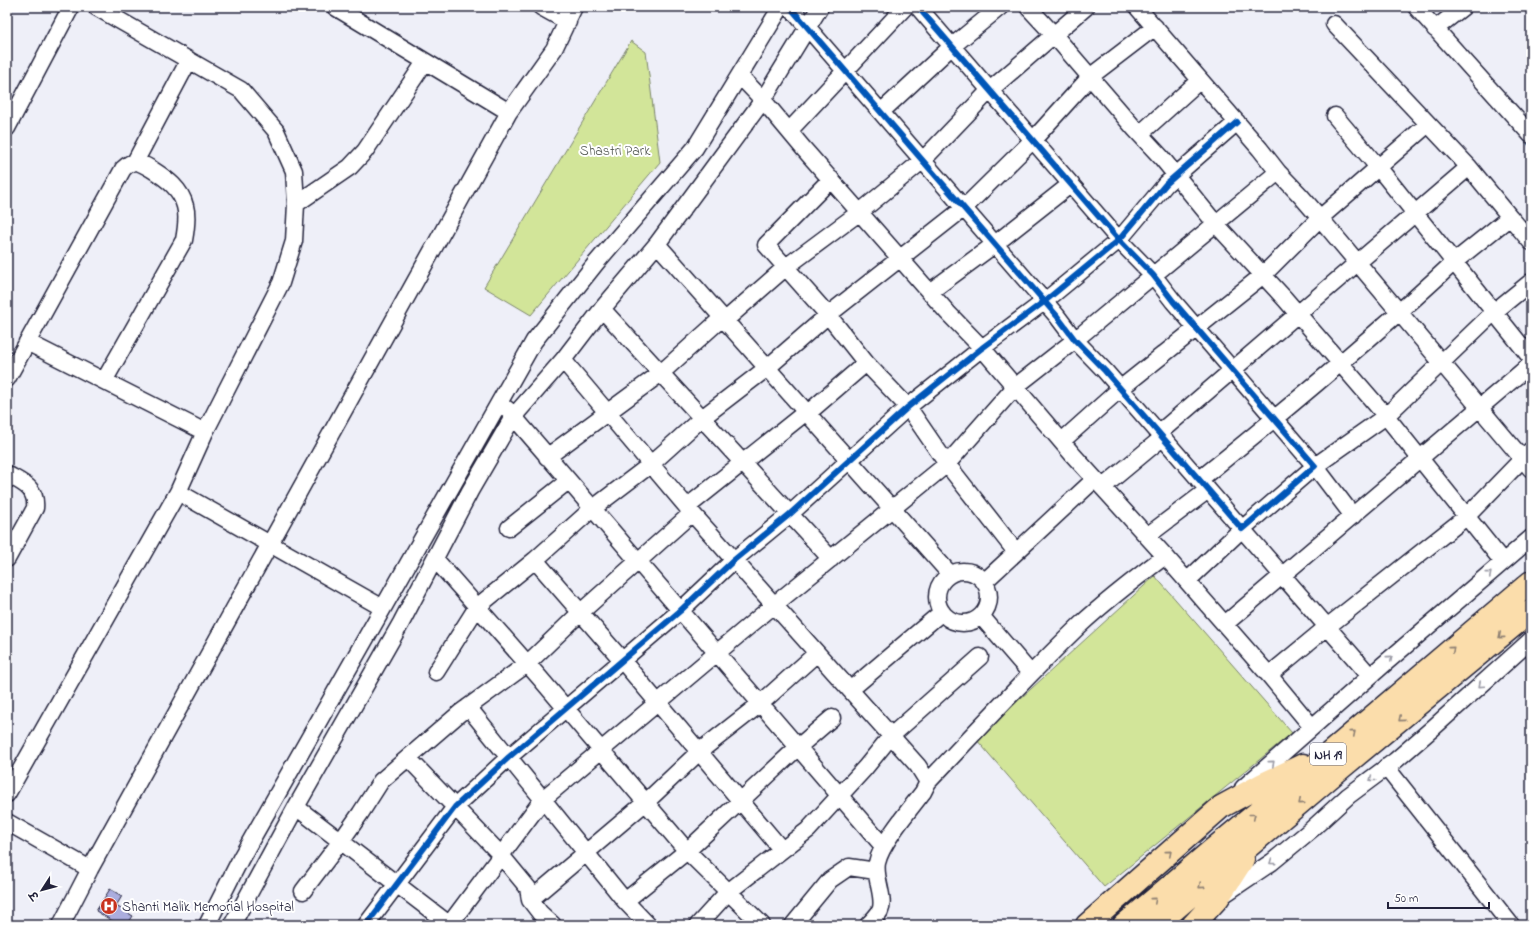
<svg xmlns="http://www.w3.org/2000/svg" width="1538" height="932" font-family="'Indie Flower','Playpen Sans Deva',sans-serif">
<style>
.green{fill:#d2e599;stroke:#7a846a}
.lines{fill:none;stroke-linecap:round;stroke-linejoin:round}
.stream{stroke:#6787a9;stroke-width:4}
.building{fill:#abadde;stroke:#22223b}
.minor-casing{stroke:#22223b;stroke-width:19}
.highway-casing{stroke:#22223b;stroke-width:25}
.minor{stroke:#fff;stroke-width:16}
.highway{stroke:#fbddab;stroke-width:22}
.cycleway-casing{stroke:#fff;stroke-width:8}
.cycleway{stroke:#0057b8;stroke-width:6}
.oneway{stroke:#9c9ca7}
.oneway2{stroke:#8e8073}
.labels{text-anchor:middle;stroke-width:4;stroke-linejoin:round;paint-order:stroke}
.shield{fill:#fff;stroke:#646476;stroke-width:1}
.shield-label{font-size:13px;font-weight:bold;fill:#22223b}
.park-label{font-size:14px;fill:#575c57;stroke:#fff}
.poi-label{font-size:14px;fill:#22223b;stroke:#fff;text-anchor:start}
</style>
<rect width="100%" height="100%" fill="#eeeff8"/>
<filter id="ink" filterUnits="userSpaceOnUse"><feTurbulence type="fractalNoise" baseFrequency=".025" numOctaves="2"/><feDisplacementMap in="SourceGraphic" scale="8" xChannelSelector="R" yChannelSelector="G"/><feConvolveMatrix kernelMatrix="1 2 1 2 8 2 1 2 1" color-interpolation-filters="sRGB"/></filter>
<g filter="url(#ink)">
<path class="green" d="M631,41L646,52L660,162L531,315L484,287Z
M1155,576L1292,733L1104,887L976,739Z"/>
<g class="lines">
<path class="stream" d="M1525,139L1531,146"/>
</g>
<path class="building" d="M110,889L122,896L116,906L133,916L127,925H119L96,911Z"/>
<g class="lines">
<g class="minor-casing">
<path id="minor" d="M335,7L509,112
M541,7L568,22
M790,7L1057,316L1075,340L1105,371L1242,529L1315,466L1173,301L1153,275L1119,240L918,7
M1028,7L1054,35L1135,129L1161,157L1215,223L1285,299L1386,416L1503,562
M1137,7L1260,149L1278,172L1300,195L1320,218L1428,124
M1416,7L1531,135
M1334,24L1469,167L1510,217L1454,262L1378,167L1335,116
M1435,29L1463,7
M740,76L763,100L803,148L948,313L982,348L1073,455L1165,556L1269,675L1312,727
M881,112L950,48L1000,7
M7,128L71,7
M789,131L905,7
M1140,134L1200,80
M135,162L189,60
M831,179L766,245L828,315L866,363L908,407L947,464L1016,552
M296,204L350,167L365,151L425,62
M1510,217L1531,242
M657,244L950,574
M931,291L995,244L1071,184
M602,309L831,559
M27,342L205,432
M563,360L692,513L918,766L928,782L923,792C910,809 881,843 877,863C874,878 886,899 880,911C877,916 872,921 868,925
M7,379L123,169C127,165 131,162 136,162C142,163 148,167 153,170C167,179 181,189 185,206C188,216 186,229 184,240L104,381
M507,409L883,846
M1159,433L1469,167
M1062,441L1120,389L1263,275L1320,218L1531,469
M547,457L661,373L722,318L729,317L786,267L860,212L923,160L990,90L1086,7
M7,474C22,483 37,487 35,508L7,559
M1199,480C1286,410 1372,339 1454,262L1531,358
M1103,487L1162,438
M178,492L383,608L534,341L596,263L695,148L781,7
M687,507L806,412L808,413L866,363
M1353,516L1315,466L1386,416L1494,312L1531,282
M509,528L568,481
M1147,536L1208,490
M435,559L539,677L687,851L762,925
M535,560L615,652L782,850
M937 597a26 26 0 1 1 52 0a26 26 0 1 1-52 0Z
M1187,581L1242,529L1370,676
M984,582L1095,479
M981,616L1031,674
M1225,624L1531,364
M436,672L477,607L535,560L592,509L650,465L702,418L767,368L828,315L964,208L1033,140L1091,76L1155,27
M1269,675L1327,627L1466,517L1531,450
M850,690L942,612
M468,707L625,901L648,925
M408,758L500,854L528,888L530,900L540,913L553,925
M1386,767L1511,925
M928,782C978,729 1028,675 1080,625C1107,600 1136,578 1165,556
M1243,788L1383,665L1531,538
M7,794L178,492L205,432L281,283L294,241L296,204L294,171L276,131L241,90L96,7
M296,807L450,925
M7,822L90,869
M303,891L341,841L360,814L381,781L460,713L527,664L581,612L692,513
M1223,895L1272,862L1312,829L1348,796L1395,761L1433,728L1531,640
M530,900L646,802L700,751L760,704L817,653
M625,901L687,851L797,748L832,718
M61,925L90,869L509,112L554,49L574,7
M207,925L241,858L383,608
M232,925L296,807L401,623L470,491L513,417L563,360L602,309L657,244L763,100L820,7
M366,925L455,807L509,757L680,611L734,560L790,514L908,407L982,348L1045,301L1119,240L1166,184L1237,122
M449,925L543,799L774,605L947,464L1015,387L1075,340L1278,172
M698,925L728,892L808,830L865,768L891,736L980,657
M793,925L830,880L849,867L876,871V869"/>
</g>
<g class="highway-casing">
<path id="highway" d="M1087,925L1221,807L1263,784L1303,765
M1124,925L1212,850L1331,752L1531,582
M1156,925L1341,768L1531,611
M1193,925L1218,898L1243,859"/>
</g>
<use href="#minor" class="minor"/>
<use href="#highway" class="highway"/>
<g class="cycleway-casing">
<path id="cycleway" d="M790,7L1057,316L1075,340L1105,371L1242,529L1315,466L1173,301L1153,275L1119,240L918,7
M366,925L455,807L509,757L680,611L734,560L790,514L908,407L982,348L1045,301L1119,240L1166,184L1237,122"/>
</g>
<use href="#cycleway" class="cycleway"/>
</g>
<defs><path id="oneway-chevron" d="M-2-3.5L2.5 0L-2 3.5" fill="none" stroke-width="1.6" stroke-linecap="round" stroke-linejoin="round"/></defs>
<g class="oneway">
<use href="#oneway-chevron" transform="translate(1489 574) rotate(-41)"/>
<use href="#oneway-chevron" transform="translate(1390 658) rotate(-41)"/>
<use href="#oneway-chevron" transform="translate(1481 685) rotate(138)"/>
<use href="#oneway-chevron" transform="translate(1272 763) rotate(-41)"/>
<use href="#oneway-chevron" transform="translate(1372 779) rotate(142)"/>
<use href="#oneway-chevron" transform="translate(1272 862) rotate(144)"/>
</g>
<g class="oneway2">
<use href="#oneway-chevron" transform="translate(1501 636) rotate(140)"/>
<use href="#oneway-chevron" transform="translate(1452 649) rotate(-40)"/>
<use href="#oneway-chevron" transform="translate(1401 719) rotate(140)"/>
<use href="#oneway-chevron" transform="translate(1353 733) rotate(-40)"/>
<use href="#oneway-chevron" transform="translate(1301 802) rotate(140)"/>
<use href="#oneway-chevron" transform="translate(1253 816) rotate(-39)"/>
<use href="#oneway-chevron" transform="translate(1169 853) rotate(-41)"/>
<use href="#oneway-chevron" transform="translate(1201 886) rotate(139)"/>
<use href="#oneway-chevron" transform="translate(1154 900) rotate(-41)"/>
</g>
</g>
<defs>
<g id="hospital-disc" transform="scale(0.9)"><circle r="9.5" fill="#c8321e" stroke="#fff"/><path d="M-5-5h3v3.5h4V-5h3V5h-3V1.5h-4V5h-3Z" fill="#fff"/></g>
</defs>
<g fill-rule="evenodd">
<use href="#hospital-disc" x="109" y="906"/>
</g>
<g class="labels">
<rect class="shield" x="1310" y="743" width="36" height="22" rx="3"/>
<g class="shield-label">
<text x="1328" y="759">NH 19</text>
</g>
<g class="park-label">
<text x="615" y="155">Shastri Park</text>
</g>
<g class="poi-label">
<text x="122" y="911">Shanti Malik Memorial Hospital</text>
</g>
</g>
<rect width="1538" height="932" fill="none" stroke="#fff" stroke-width="24"/>
<rect x="12" y="12" width="1514" height="908" fill="none" stroke="#22223b" stroke-width="1.5" filter="url(#ink)"/>
<g transform="translate(42 890) rotate(234)" stroke="#ffffff" stroke-width="3" paint-order="stroke">
<path d="M0-3L7 15L0 10L-7 15Z" fill="#22223b"/>
<text y="-6" font-size="11" font-weight="bold" text-anchor="middle" fill="#22223b">उ</text>
</g>
<path d="M1388 902v6h101v-6" fill="none" stroke="#22223b" stroke-width="2"/>
<text x="1394" y="902" font-size="12" fill="#22223b" stroke="#ffffff" stroke-width="3" paint-order="stroke">50 m</text>
</svg>
